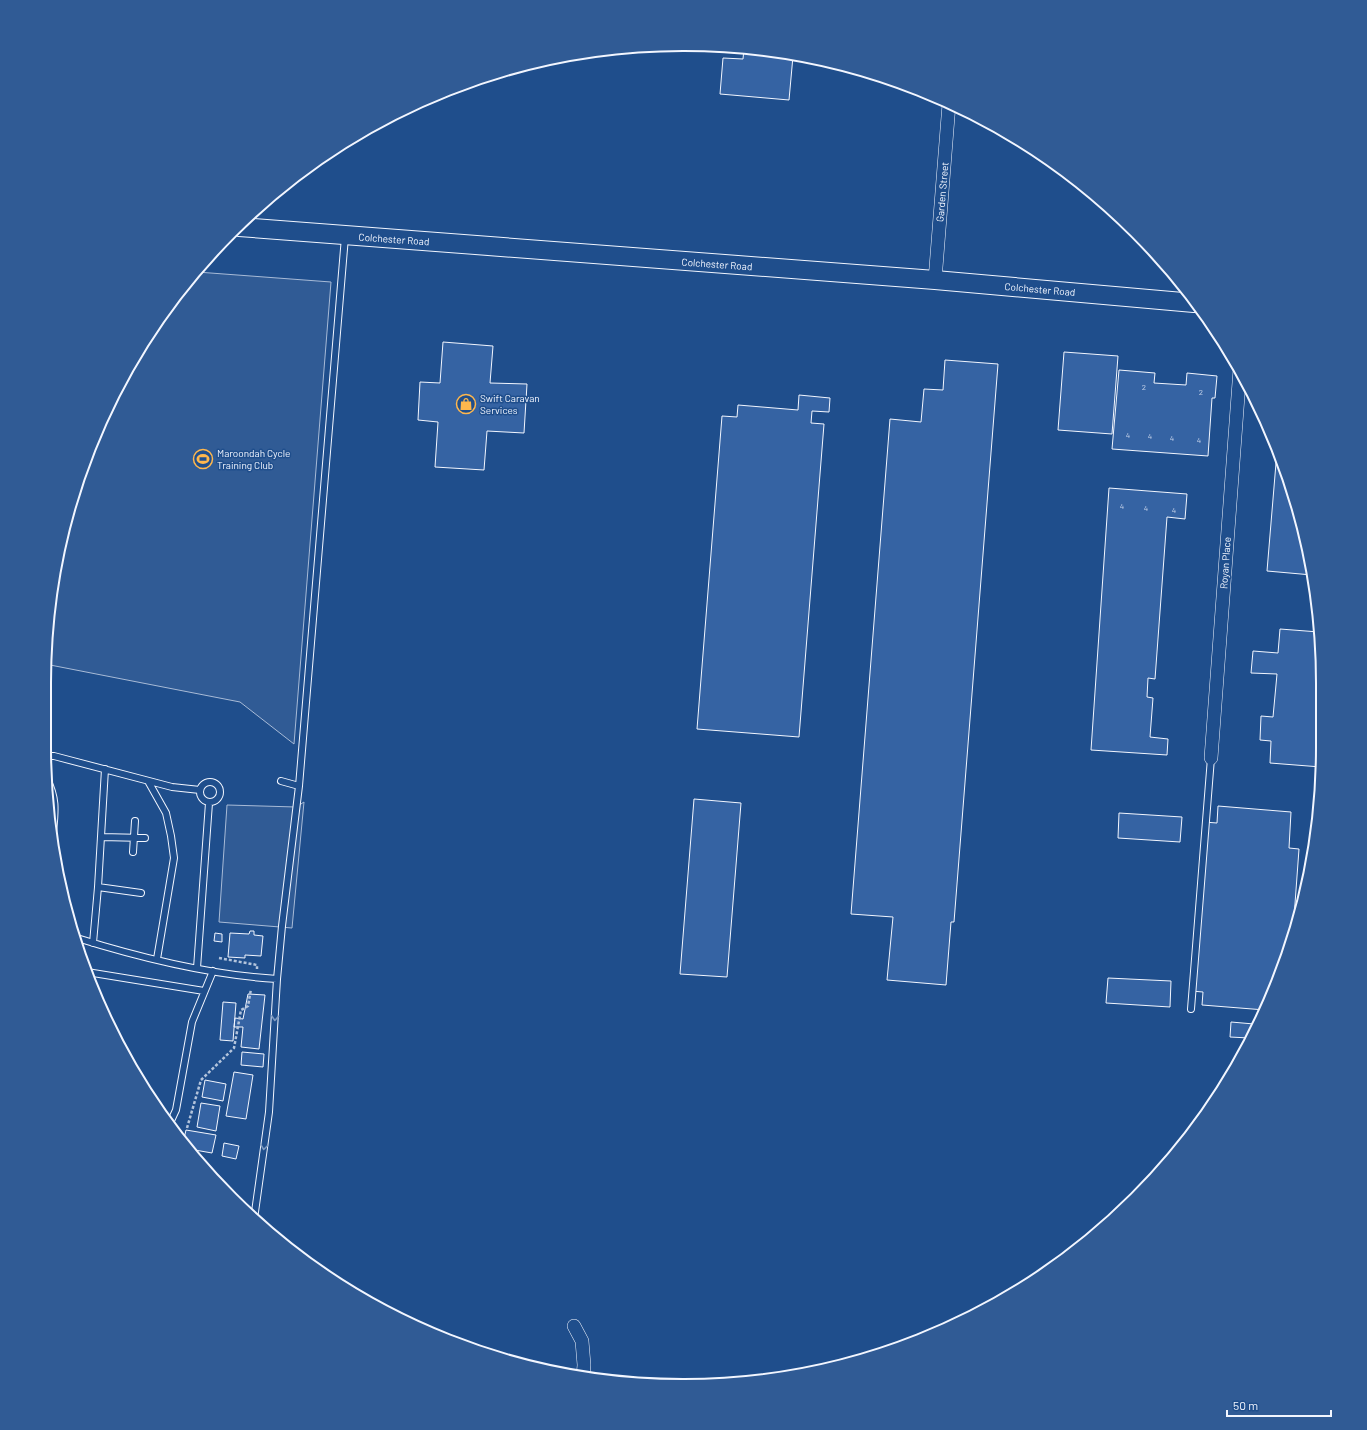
<svg xmlns="http://www.w3.org/2000/svg" width="1367" height="1430" font-family="Barlow,sans-serif">
<style>
.built{fill:#305b95;stroke:#a8bbd7}
.building{fill:#3563a3;stroke:#f2f6ff}
.lines{fill:none;stroke-linecap:round;stroke-linejoin:round}
.lane-casing{stroke:#f2f6ff;stroke-width:8}
.street-casing{stroke:#f2f6ff;stroke-width:14}
.secondary-casing{stroke:#f2f6ff;stroke-width:20}
.path{stroke:#b3c4dc;stroke-width:2.5;stroke-dasharray:3 2;stroke-linecap:butt}
.lane{stroke:#1f4e8c;stroke-width:6}
.street{stroke:#1f4e8c;stroke-width:13}
.secondary{stroke:#1f4e8c;stroke-width:18}
.oneway{stroke:#7e9ac0}
.labels{text-anchor:middle;stroke-width:3;stroke-linejoin:round;paint-order:stroke}
.number-label{font-size:8px;fill:#c3d1e8}
.street-label{font-size:10px;fill:#f2f6ff;stroke:#1f4e8c}
.poi-label{font-size:10px;fill:#f2f6ff;stroke:#1f4e8c;text-anchor:start}
.rim{fill:none;stroke:#f2f6ff;stroke-width:2}
</style>
<rect width="100%" height="100%" fill="#1f4e8c"/>
<path class="built" d="M197,272L331,282L294,744L240,702L45,664V641L66,518L110,400L176,294Z
M304,802L292,928L219,922L227,805L296,807Z"/>
<path class="building" d="M744,48L793,56L789,100L720,94L723,58L743,59Z
M443,342L493,346L490,383L527,384L524,433L487,431L484,470L435,467L438,422L418,420L420,382L440,383Z
M1064,352L1118,356L1112,434L1058,430Z
M945,360L998,364L954,922H951L946,985L887,980L893,917L851,914L890,419L921,422L924,389L943,390Z
M1119,370L1155,373L1154,383L1186,385L1187,373L1217,376L1215,398H1212L1208,456L1112,449Z
M799,395L830,398L829,412L812,411L811,423L824,424L799,737L697,729L722,416L737,417L738,405L798,410Z
M1277,451L1289,478L1312,575L1267,571Z
M1109,488L1187,494L1185,519L1167,517L1155,679L1148,678L1147,697L1153,698L1150,737L1168,739L1167,755L1091,750Z
M1280,629L1319,632L1323,747L1321,767L1270,763L1271,741L1260,740L1261,716L1273,717L1277,674L1251,673L1253,651L1278,653Z
M694,799L741,803L727,977L680,974Z
M1218,806L1291,812L1289,848L1299,849L1293,931L1274,991L1265,1010L1202,1005L1203,992L1191,991L1204,822L1217,823Z
M1119,813L1182,817L1180,842L1118,838Z
M250,931H254V935L263,936L261,956L245,955V958L228,957L230,933L249,934Z
M215,933L222,934V942L214,941Z
M1108,978L1171,981L1170,1007L1106,1003Z
M248,994L265,995L259,1049L241,1047L243,1027H234L235,1018L243,1019Z
M223,1002L236,1003L233,1041L220,1040Z
M1231,1022L1254,1024H1257L1249,1038L1230,1037Z
M242,1052L264,1054L263,1067L241,1065Z
M234,1072L253,1075L246,1119L226,1116Z
M205,1080L226,1084L223,1101L202,1097Z
M201,1103L220,1106L216,1131L197,1127Z
M186,1130L216,1135L212,1153L189,1149L183,1143Z
M224,1143L239,1146L236,1159L222,1156Z"/>
<g class="lines">
<g class="lane-casing">
<path id="lane" d="M45,756H54L172,787L200,790
M47,779C57,799 55,811 53,833
M148,781L166,813L171,836L174,858L157,959
M281,781L299,786
M200 792a10 10 0 1 1 20 0a10 10 0 1 1-20 0Z
M101,837L145,838
M133,852L135,821
M98,887L141,893
M77,938C141,958 210,975 277,979
M93,943L98,887L105,769
M197,968L209,803
M87,972L204,991
M1191,1009L1211,758
M169,1125L176,1110L192,1022L213,971
M254,1219L269,1112L277,979L282,926L299,786L345,237"/>
</g>
<g class="street-casing">
<path id="street" d="M935,280L949,104
M1211,758L1240,369
M574,1326L582,1341L584,1365L583,1377"/>
</g>
<g class="secondary-casing">
<path id="secondary" d="M239,227L935,280L1194,303"/>
</g>
<path class="path" d="M219,958L257,965V969
M187,1128L201,1080L234,1048L241,1010L248,1006L251,989"/>
<use href="#lane" class="lane"/>
<use href="#street" class="street"/>
<use href="#secondary" class="secondary"/>
</g>
<defs><path id="oneway-chevron" d="M-2-3.5L2.5 0L-2 3.5" fill="none" stroke-width="1.6" stroke-linecap="round" stroke-linejoin="round"/></defs>
<g class="oneway">
<use href="#oneway-chevron" transform="translate(275 1018) rotate(94)"/>
<use href="#oneway-chevron" transform="translate(264 1147) rotate(98)"/>
</g>
<defs>
<g id="shop-ring" transform="scale(1)"><circle r="9.5" fill="#1f4e8c" stroke="#ffb74d" stroke-width="1.5"/><path d="M-5-2.5h2.3a2.7 3.5 0 0 1 5.4 0H5L5.5 6h-11ZM-1.5-2.5h3a1.5 2.3 0 0 0-3 0Z" fill="#ffb74d"/></g>
<g id="stadium-ring" transform="scale(1)"><circle r="9.5" fill="#1f4e8c" stroke="#ffb74d" stroke-width="1.5"/><path d="M0-5a6.5 5 0 1 0 0 10a6.5 5 0 1 0 0-10ZM-3.5-1.8h7v3.6h-7Z" fill="#ffb74d"/></g>
</defs>
<g fill-rule="evenodd">
<use href="#shop-ring" x="466" y="404"/>
<use href="#stadium-ring" x="203" y="459"/>
</g>
<g class="labels">
<g class="number-label">
<text x="1144" y="390">2</text>
<text x="1201" y="395">2</text>
<text x="1128" y="438">4</text>
<text x="1150" y="439">4</text>
<text x="1172" y="441">4</text>
<text x="1199" y="443">4</text>
<text x="1122" y="509">4</text>
<text x="1146" y="511">4</text>
<text x="1174" y="513">4</text>
</g>
<g class="street-label">
<text transform="translate(942 192) rotate(-85)" y="4">Garden Street</text>
<text transform="translate(394 239) rotate(4)" y="4">Colchester Road</text>
<text transform="translate(717 264) rotate(4)" y="4">Colchester Road</text>
<text transform="translate(1040 289) rotate(5)" y="4">Colchester Road</text>
<text transform="translate(1225 563) rotate(-86)" y="4">Royan Place</text>
</g>
<g class="poi-label">
<text x="480" y="402">Swift Caravan<tspan x="480" dy="12">Services</tspan></text>
<text x="217" y="457">Maroondah Cycle<tspan x="217" dy="12">Training Club</tspan></text>
</g>
</g>
<path d="M0 0H1367V1430H0ZM683 51H684A632 632 0 0 1 1316 683V747A632 632 0 0 1 684 1379H683A632 632 0 0 1 51 747V683A632 632 0 0 1 683 51Z" fill="#305b95" fill-rule="evenodd"/>
<path class="rim" d="M683 51H684A632 632 0 0 1 1316 683V747A632 632 0 0 1 684 1379H683A632 632 0 0 1 51 747V683A632 632 0 0 1 683 51Z"/>
<path d="M1227 1410v6h104v-6" fill="none" stroke="#f2f6ff" stroke-width="2"/>
<text x="1233" y="1410" font-size="12" fill="#f2f6ff" stroke="#1f4e8c" stroke-width="3" paint-order="stroke">50 m</text>
</svg>
